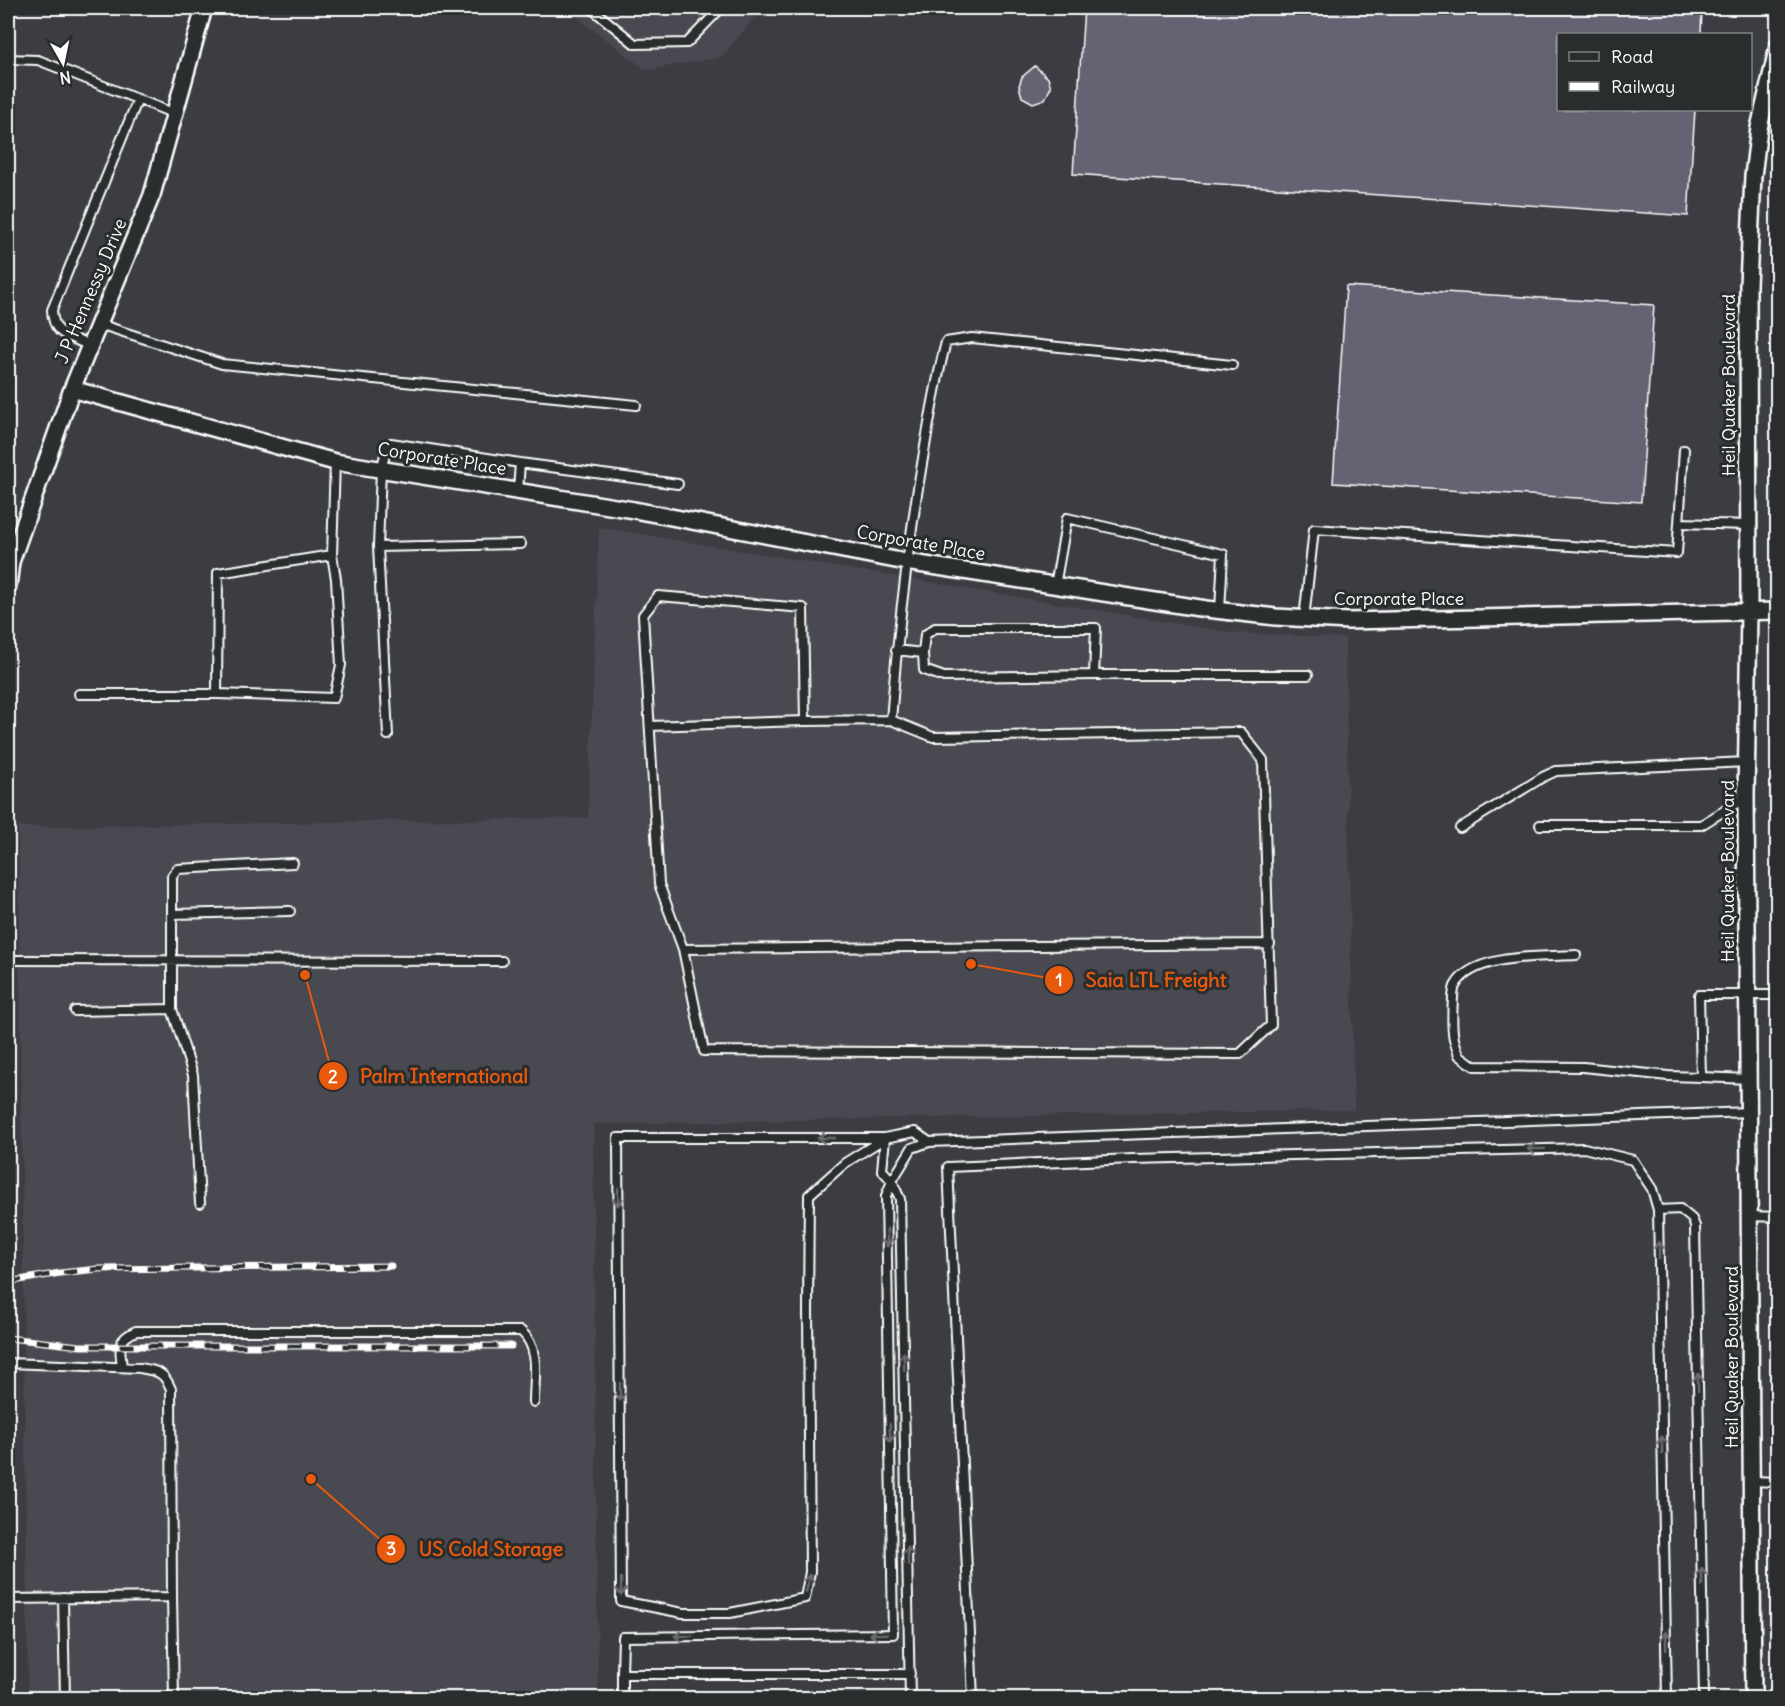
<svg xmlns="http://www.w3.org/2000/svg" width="1785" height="1706" font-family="Delius,sans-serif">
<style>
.built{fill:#494851}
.building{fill:#666273;stroke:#fff;stroke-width:1.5}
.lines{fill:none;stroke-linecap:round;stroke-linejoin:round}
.lane-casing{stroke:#fff;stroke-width:12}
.street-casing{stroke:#fff;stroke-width:20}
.lane{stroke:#2a2d2e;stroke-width:8}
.street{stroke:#2a2d2e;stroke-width:15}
.rail-casing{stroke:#fff;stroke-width:7}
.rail{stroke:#2a2d2e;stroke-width:4.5;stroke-dasharray:14;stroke-linecap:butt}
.oneway{stroke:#6a6c6d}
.labels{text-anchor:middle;stroke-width:6;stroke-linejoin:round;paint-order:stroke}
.street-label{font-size:18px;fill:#fff;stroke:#2a2d2e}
.leader{fill:none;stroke:#e8590c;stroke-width:2}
.callout-dot{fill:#e8590c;stroke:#2a2d2e;stroke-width:2}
.mark-label{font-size:18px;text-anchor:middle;font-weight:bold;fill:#fff}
.callout-label{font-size:20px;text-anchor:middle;font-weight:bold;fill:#e8590c;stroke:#2a2d2e;stroke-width:6;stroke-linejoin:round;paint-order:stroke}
</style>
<rect width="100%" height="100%" fill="#3c3d43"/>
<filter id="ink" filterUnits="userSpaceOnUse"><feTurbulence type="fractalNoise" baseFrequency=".0167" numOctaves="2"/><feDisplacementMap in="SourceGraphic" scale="12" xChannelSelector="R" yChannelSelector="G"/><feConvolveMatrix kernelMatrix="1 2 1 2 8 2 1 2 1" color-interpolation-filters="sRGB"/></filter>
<g filter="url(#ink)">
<path class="built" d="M565,8H762L722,57L646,70Z
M1768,278H1778V596H1772Z
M599,527L1233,633L1345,638L1354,1110L593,1124L598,1698H28L18,827L588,818Z"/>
<path class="building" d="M1084,8H1702L1701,34H1558V110H1695L1688,216L1073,174Z
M1035,66L1048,78L1051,87L1045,99L1033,103L1022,97L1019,86L1022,77Z
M1346,286L1654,305L1641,502L1333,483Z"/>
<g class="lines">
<g class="lane-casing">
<path id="lane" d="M591,8L635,44L687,43L721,8
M8,59L38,60L175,114
M99,324L222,364L636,405
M90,346C68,335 53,336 52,310L138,99
M520,463L678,484
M1679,523L1749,525
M378,547L521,544
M1055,586L1067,518L1223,554L1220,611
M1304,619L1314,529L1677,553L1684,450
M896,650L923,653L925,635L935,628H1096L1094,675H1308
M923,653L924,670L944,677L1094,675
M79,694H217L218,573L332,555L335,462
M217,694L334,698L341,665L336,579L332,555
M891,720L805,721L803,608L658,596L643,615L659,884L683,949L704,1051L1240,1054L1271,1025L1263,760L1241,732L933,737L891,720C897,640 906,561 919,482C927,435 934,388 946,342L972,338L1232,365
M650,726L805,721
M388,735L378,547L381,469L388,445L391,443L520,463L518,491
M1540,825H1701L1745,798
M1460,828L1543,777L1556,771L1747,762
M173,914L290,911
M683,949L1270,944
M1576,955C1544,957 1472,953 1455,986C1452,992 1452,1025 1453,1032C1453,1040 1457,1048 1459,1055L1474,1066L1583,1067L1668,1076L1701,1077
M8,960L502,961
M75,1011L172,1009
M1749,1079L1701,1077L1699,995H1778
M885,1138L845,1163L809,1195L808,1309L810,1572L805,1598L730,1613H683L621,1601L618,1138H885L915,1132L929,1142
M885,1138L882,1170L892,1181L900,1199L910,1698
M200,1203L193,1075L172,1009V876L177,869L293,863
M1658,1210L1680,1209L1692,1219L1695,1226L1704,1698
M1750,1216L1778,1217
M8,1363L140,1368C158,1371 164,1372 171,1389L172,1597L8,1599
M122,1367C120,1348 116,1340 136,1331H521C541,1349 534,1378 534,1402
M1752,1481L1778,1482
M172,1597L174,1698
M63,1598L65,1698
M622,1674L623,1637L893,1634L886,1196L892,1181L912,1148L929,1142L1750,1112
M622,1698V1674H910
M973,1698L948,1167L1133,1159L1584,1148L1633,1160L1652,1189L1658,1210L1667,1698"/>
</g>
<g class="street-casing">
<path id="street" d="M72,389L335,462L634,510L906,562L1206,609L1276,617L1349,621L1778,611
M8,586L11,562L72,389L152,195L204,8
M1753,1698L1746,797L1749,612L1748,285L1753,176L1759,128L1778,46"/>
</g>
<use href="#lane" class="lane"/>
<use href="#street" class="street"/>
<g class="rail-casing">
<path id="rail" d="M8,1282L60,1273L98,1269L391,1266
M8,1338L80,1346H511"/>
</g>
<use href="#rail" class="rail"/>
</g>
<defs><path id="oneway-shaft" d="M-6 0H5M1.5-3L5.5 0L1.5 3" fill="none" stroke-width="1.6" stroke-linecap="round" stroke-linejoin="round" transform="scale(1.5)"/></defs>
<g class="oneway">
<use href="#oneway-shaft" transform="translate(826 1138) rotate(180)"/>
<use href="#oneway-shaft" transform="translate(1536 1149) rotate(179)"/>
<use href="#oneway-shaft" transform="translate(618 1197) rotate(90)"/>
<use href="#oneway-shaft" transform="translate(887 1238) rotate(89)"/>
<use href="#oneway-shaft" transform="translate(1659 1250) rotate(-91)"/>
<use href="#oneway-shaft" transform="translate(904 1361) rotate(-91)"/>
<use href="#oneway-shaft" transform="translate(1698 1382) rotate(-91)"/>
<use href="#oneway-shaft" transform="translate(620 1392) rotate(90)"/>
<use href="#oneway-shaft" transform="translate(890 1433) rotate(89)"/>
<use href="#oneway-shaft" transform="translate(1662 1445) rotate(-91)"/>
<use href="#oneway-shaft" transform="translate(908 1556) rotate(-91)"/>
<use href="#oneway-shaft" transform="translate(1702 1577) rotate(-91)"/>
<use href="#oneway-shaft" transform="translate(808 1583) rotate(-78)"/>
<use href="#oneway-shaft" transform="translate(621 1587) rotate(90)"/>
<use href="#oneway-shaft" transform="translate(878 1634) rotate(179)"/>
<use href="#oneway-shaft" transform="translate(683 1636) rotate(179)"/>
<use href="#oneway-shaft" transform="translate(1666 1640) rotate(-91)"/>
</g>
</g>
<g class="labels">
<g class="street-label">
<text transform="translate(91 291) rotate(-67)" y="6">J P Hennessy Drive</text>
<text transform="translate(1729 385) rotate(-90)" y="6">Heil Quaker Boulevard</text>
<text transform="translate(442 459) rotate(9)" y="6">Corporate Place</text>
<text transform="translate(921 543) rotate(10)" y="6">Corporate Place</text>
<text x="1399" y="605">Corporate Place</text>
<text transform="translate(1728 871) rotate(-90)" y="6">Heil Quaker Boulevard</text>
<text transform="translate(1732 1357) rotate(-90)" y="6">Heil Quaker Boulevard</text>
</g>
</g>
<path class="leader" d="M971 964L1059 980M305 975L333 1076M311 1479L391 1549"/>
<g class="callout-dot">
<circle cx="971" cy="964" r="6"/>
<circle cx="305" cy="975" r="6"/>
<circle cx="311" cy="1479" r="6"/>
<circle cx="1059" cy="980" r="15"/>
<circle cx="333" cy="1076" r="15"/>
<circle cx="391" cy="1549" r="15"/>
</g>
<g class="mark-label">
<text x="1059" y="986">1</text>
<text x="333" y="1083">2</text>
<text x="391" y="1555">3</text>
</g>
<g class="callout-label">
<text x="1156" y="987">Saia LTL Freight</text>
<text x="444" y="1083">Palm International</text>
<text x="491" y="1556">US Cold Storage</text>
</g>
<rect width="1785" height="1706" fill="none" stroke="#2a2d2e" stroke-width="30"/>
<rect x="15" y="15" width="1755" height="1676" fill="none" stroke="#fff" stroke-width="2" filter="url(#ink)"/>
<rect x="1557" y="33" width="195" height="78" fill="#2a2d2e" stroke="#7f8182" stroke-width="1.5"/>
<rect x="1569" y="52" width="30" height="9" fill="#2a2d2e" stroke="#7f8182" stroke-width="1.5"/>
<text x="1611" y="63" font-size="18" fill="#ffffff">Road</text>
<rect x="1569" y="82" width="30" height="9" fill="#ffffff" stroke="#7f8182" stroke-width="1.5"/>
<text x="1611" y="93" font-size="18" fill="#ffffff">Railway</text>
<g transform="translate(63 63) rotate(171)" stroke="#2a2d2e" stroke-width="4.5" paint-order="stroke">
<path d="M0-4.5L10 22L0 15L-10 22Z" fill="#ffffff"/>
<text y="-9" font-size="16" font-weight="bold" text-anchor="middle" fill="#ffffff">N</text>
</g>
</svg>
